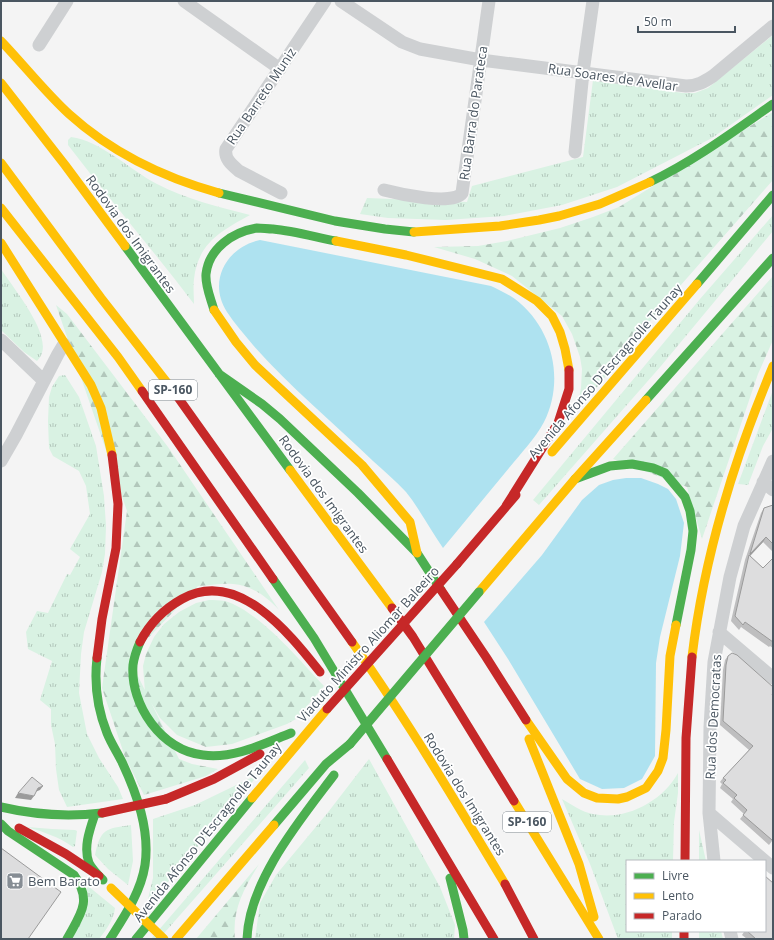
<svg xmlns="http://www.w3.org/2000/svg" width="774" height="940" font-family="'Open Sans',sans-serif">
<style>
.grass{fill:url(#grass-tufts)}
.forest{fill:url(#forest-firs)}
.water{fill:#aee2f0}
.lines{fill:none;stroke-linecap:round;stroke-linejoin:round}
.street{stroke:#ced0d2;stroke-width:13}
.fast{stroke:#4caf50;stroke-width:9}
.slow{stroke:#ffc107;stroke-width:9}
.jam{stroke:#c62828;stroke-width:9}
.fast-bridge{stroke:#4caf50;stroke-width:9}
.slow-bridge{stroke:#ffc107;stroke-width:9}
.jam-bridge{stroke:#c62828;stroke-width:9}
.wall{fill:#bebebf}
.shaded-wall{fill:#9b9b9b}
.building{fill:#ddddde;stroke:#9b9b9b}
.labels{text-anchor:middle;stroke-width:3.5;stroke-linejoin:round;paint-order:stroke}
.shield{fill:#fff;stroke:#808990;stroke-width:1}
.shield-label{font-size:12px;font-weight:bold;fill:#4a5661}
.street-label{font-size:13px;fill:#4a5661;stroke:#fff}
.poi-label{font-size:13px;fill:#4a5661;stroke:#fff;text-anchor:start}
</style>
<defs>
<pattern id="grass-tufts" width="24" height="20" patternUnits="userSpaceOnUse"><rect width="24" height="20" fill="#d9f2e3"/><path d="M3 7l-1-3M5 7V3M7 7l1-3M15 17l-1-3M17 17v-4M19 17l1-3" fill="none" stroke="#b2c7bb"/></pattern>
<pattern id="forest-firs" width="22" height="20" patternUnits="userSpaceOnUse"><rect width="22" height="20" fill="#d9f2e3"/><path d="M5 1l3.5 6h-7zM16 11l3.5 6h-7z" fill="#b2c7bb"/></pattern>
</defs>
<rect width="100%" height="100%" fill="#f4f4f4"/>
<path class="grass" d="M773,35V95L712,138L617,187L562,205L504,216L446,220L388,218L360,214L367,198L467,202L472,186L583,157L593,80L683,93H695L708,88Z
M71,137C101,141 130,170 157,184C185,199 220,207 250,215C221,231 198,243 194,279C193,287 194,296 194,304C153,250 109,199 68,145V140Z
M773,215V231L661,366L539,505L533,500L700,299Z
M1,269C13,288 49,330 42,353C41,356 39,359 37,361L24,352L1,330Z
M65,375L79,397L96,446L104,496L106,526L105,554L102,572L84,632L81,654L79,693L87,734L99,758L118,787L123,799L67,807L59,790L56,769L55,744L51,725V709L40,700L52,661L28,649L26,632L37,611L48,613L67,574L70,575L80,557L70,549L90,514L86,486L79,471L53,456L49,448L48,421L49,397L52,387L59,376Z
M773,390V428L763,446L748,485L738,484Z
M369,759L440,887L455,925L454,939H255L260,903L276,875L329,811Z
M305,760L309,768L159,939H151Z
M678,773V793L674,822L673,861H627V931H672V939H618L590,864L562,799C572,805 582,812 593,814C625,821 662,802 678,773Z
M259,774L157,895L149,901L148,899L153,878V819L195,805Z
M131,825L133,861L128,885L108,869L95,855C101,828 105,829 131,825Z
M27,827L52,829L75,830L77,831L75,846L73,847C59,837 44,832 27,827Z
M699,830L706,861H699Z
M88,886L115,908C114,919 106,930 99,939H70Z
M699,931H721L723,939H699Z"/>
<path class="forest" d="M773,112V180L659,310L589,397L577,408L581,388L582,369L580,357L572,334L562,316L512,276L475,259L434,247L478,246L507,241L560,228L593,217L619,207Z
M773,276V340L758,374L702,539L687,487L613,459Z
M56,305L67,314L168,447L279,610C267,597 251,585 233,584C221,583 209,586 198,586L129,658L179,759L192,764L218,769L206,776L144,795L125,757L102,688L127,511Z
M209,600C214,600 220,600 225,601C259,611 299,660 324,686L296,719L287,724L232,744L206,747L177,735L160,718L145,692L143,666L146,654L154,637L164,624L179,612L196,603Z
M259,864C244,889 232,909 235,939H196Z"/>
<path class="water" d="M260,240L491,286C499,290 508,294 515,299C553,328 565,380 544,422C535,439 521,453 509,468C487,495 465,521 443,548C431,531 419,508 406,492C396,481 384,471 373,461C333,422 290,387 253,345C244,334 234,323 227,312C207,281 227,247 260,240Z
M626,478H641L658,484L668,489L676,499L684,523L680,556L660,637L656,663L655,756L642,779L624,788L602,789L580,779L508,659L484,622L542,555L582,500L599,485L613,480Z"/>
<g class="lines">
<path class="street" d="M184,1L280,69
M341,1L402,42L420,49L481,60L686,86C697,86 704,82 713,76L773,26
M39,45L67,1
M575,152L583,72L593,1
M384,190C399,194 453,206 462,193L489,1
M281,193L239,171C232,165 224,159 226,149L325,1
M1,340L44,381
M1,461L16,435L58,354L64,344
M763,482L773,490
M719,632L773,678
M709,813L773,868
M714,861L709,813L710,727L714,662L730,577L744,526L773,461
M730,931L732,939"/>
<path class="fast" d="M650,182C694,161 733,132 773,104
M219,193L335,221L385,229L414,232
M125,246L290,470
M697,284L773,195
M214,310C211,299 205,286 206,274C209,248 233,232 257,228C262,228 268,229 273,229C294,231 315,237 336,241
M219,374L262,404L280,419L358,493L417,553L441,590
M646,400L773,258
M575,479L610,466L632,464L653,468L665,473L685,497L690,511L693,531L691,550L676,625
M273,579L314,638L387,759
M140,642C137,649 134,657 133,665C130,705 162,751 203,755C234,759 263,744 291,733
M97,658C94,684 97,708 107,733C111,743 117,752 122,762C137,794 150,830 145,865C141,892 124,917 110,939
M1,807C35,815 68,817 102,813
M95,814C90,829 83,847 89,863C92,869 98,875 103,880
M1,824L8,831L74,875C93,901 80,915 67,939
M274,825L326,764L350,744
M450,878L463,930L464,939
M136,939L252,798
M247,939C249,881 300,820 334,775"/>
<path class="slow" d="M1,41C24,65 45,92 69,114C111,152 165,178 219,193
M1,83L65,165L125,246
M1,163L101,298L172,389
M1,208L118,357L142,391
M414,232L500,226L539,220L559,216L600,204L650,182
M336,241L406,255L502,279L537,301L552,316L560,332L565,349L569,370
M1,243L91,385L101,408L112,455
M214,310L236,342L255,365L362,465L410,522L417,553
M552,452L697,284
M290,470L392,608
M479,592L575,479L646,400
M352,642C407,720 456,802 505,884
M692,657C704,556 734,459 773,366
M526,720L567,779L584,793L597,798L618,799L627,797L646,788L658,771L663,758L666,730L670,656L676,625
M529,739L579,864L594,917
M252,798L327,709
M514,801L599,939
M176,939L274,825"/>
<path class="jam" d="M172,389L352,642
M142,391L273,579
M506,506L558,423L569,389V370
M457,564L516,495
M441,590L486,657L526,720
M392,608L413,637L514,801
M140,642C150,623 164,609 182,599C238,568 289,633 320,672
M97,658L102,619L116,548L118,504L112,455
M387,759L494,939
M166,799L214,779L260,754
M19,828L66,854L99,876
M685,861L686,738L692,657
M505,884L534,939
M684,931V939"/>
<path class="fast-bridge" d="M350,744L479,592"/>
<path class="slow-bridge" d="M111,888L164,939"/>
<path class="jam-bridge" d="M327,709L457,564
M102,813L166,799"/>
</g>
<path class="wall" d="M773,505V552L763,542L750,556L763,568L773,558V648L770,646L769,647L741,627L739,630L731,621L745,560L761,513L764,508Z
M728,656L773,696V842L772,841L769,845L740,819L744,814L731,802L733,799L720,788L722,784L720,782L723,778L749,750L720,725L723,670L725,660Z
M744,931H765L773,939H747L742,935L744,932Z"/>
<path class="shaded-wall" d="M766,537L763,542L749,557L750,554Z
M43,786L40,790L35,792L38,788Z
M18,793L34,796L31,800L15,798Z"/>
<path class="building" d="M773,505V544L766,537L750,554L764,508Z
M749,555L763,568L773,558V642L745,622L743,625L735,616Z
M732,653L737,655L773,687V693L772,695L773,696V840H772L743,815L747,810L734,798L737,795L723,783L726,780L723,778L753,746L723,721L726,665L728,656Z
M32,777L43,786L38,788L34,796L18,793Z
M1,848L61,892L28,939H1Z
M765,876L773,883V939H756L747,931H765Z"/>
<defs>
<g id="supermarket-square" transform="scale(0.9)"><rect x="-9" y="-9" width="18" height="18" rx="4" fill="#868d94" stroke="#fff"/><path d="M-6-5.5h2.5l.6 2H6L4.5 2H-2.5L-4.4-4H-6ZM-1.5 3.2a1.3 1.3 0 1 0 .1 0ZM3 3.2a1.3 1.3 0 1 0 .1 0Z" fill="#fff"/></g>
</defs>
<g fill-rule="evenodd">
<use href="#supermarket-square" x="15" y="881"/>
</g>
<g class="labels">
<g class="shield">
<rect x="149" y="380" width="48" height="20" rx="3"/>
<rect x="503" y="812" width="48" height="20" rx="3"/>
</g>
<g class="shield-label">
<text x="173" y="394">SP-160</text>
<text x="527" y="826">SP-160</text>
</g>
<g class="street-label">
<text transform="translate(613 77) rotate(8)" y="5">Rua Soares de Avellar</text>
<text transform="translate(261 96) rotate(-56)" y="5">Rua Barreto Muniz</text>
<text transform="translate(473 113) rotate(-82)" y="5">Rua Barra do Parateca</text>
<text transform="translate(131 234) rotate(54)" y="5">Rodovia dos Imigrantes</text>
<text transform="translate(605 371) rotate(-49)" y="5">Avenida Afonso D'Escragnolle Taunay</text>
<text transform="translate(324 494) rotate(54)" y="5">Rodovia dos Imigrantes</text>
<text transform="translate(368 644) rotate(-48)" y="5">Viaduto Ministro Aliomar Baleeiro</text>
<text transform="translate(713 717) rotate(-87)" y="5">Rua dos Democratas</text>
<text transform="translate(465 794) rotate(58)" y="5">Rodovia dos Imigrantes</text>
<text transform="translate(207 832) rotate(-51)" y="5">Avenida Afonso D'Escragnolle Taunay</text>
</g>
<g class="poi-label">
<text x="28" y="886">Bem Barato</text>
</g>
</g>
<rect width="774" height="940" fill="none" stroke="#4a5661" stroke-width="4"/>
<rect x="626" y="860" width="140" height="72" fill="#ffffff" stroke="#b7bbc0"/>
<rect x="634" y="873" width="20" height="6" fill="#4caf50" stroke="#b7bbc0"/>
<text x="662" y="880" font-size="12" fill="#4a5661">Livre</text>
<rect x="634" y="893" width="20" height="6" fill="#ffc107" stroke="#b7bbc0"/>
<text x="662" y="900" font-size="12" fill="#4a5661">Lento</text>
<rect x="634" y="913" width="20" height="6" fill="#c62828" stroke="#b7bbc0"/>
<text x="662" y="920" font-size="12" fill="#4a5661">Parado</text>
<path d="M638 26v6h97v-6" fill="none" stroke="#4a5661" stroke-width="2"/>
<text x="644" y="26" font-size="12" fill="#4a5661" stroke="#ffffff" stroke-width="3" paint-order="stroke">50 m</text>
</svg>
